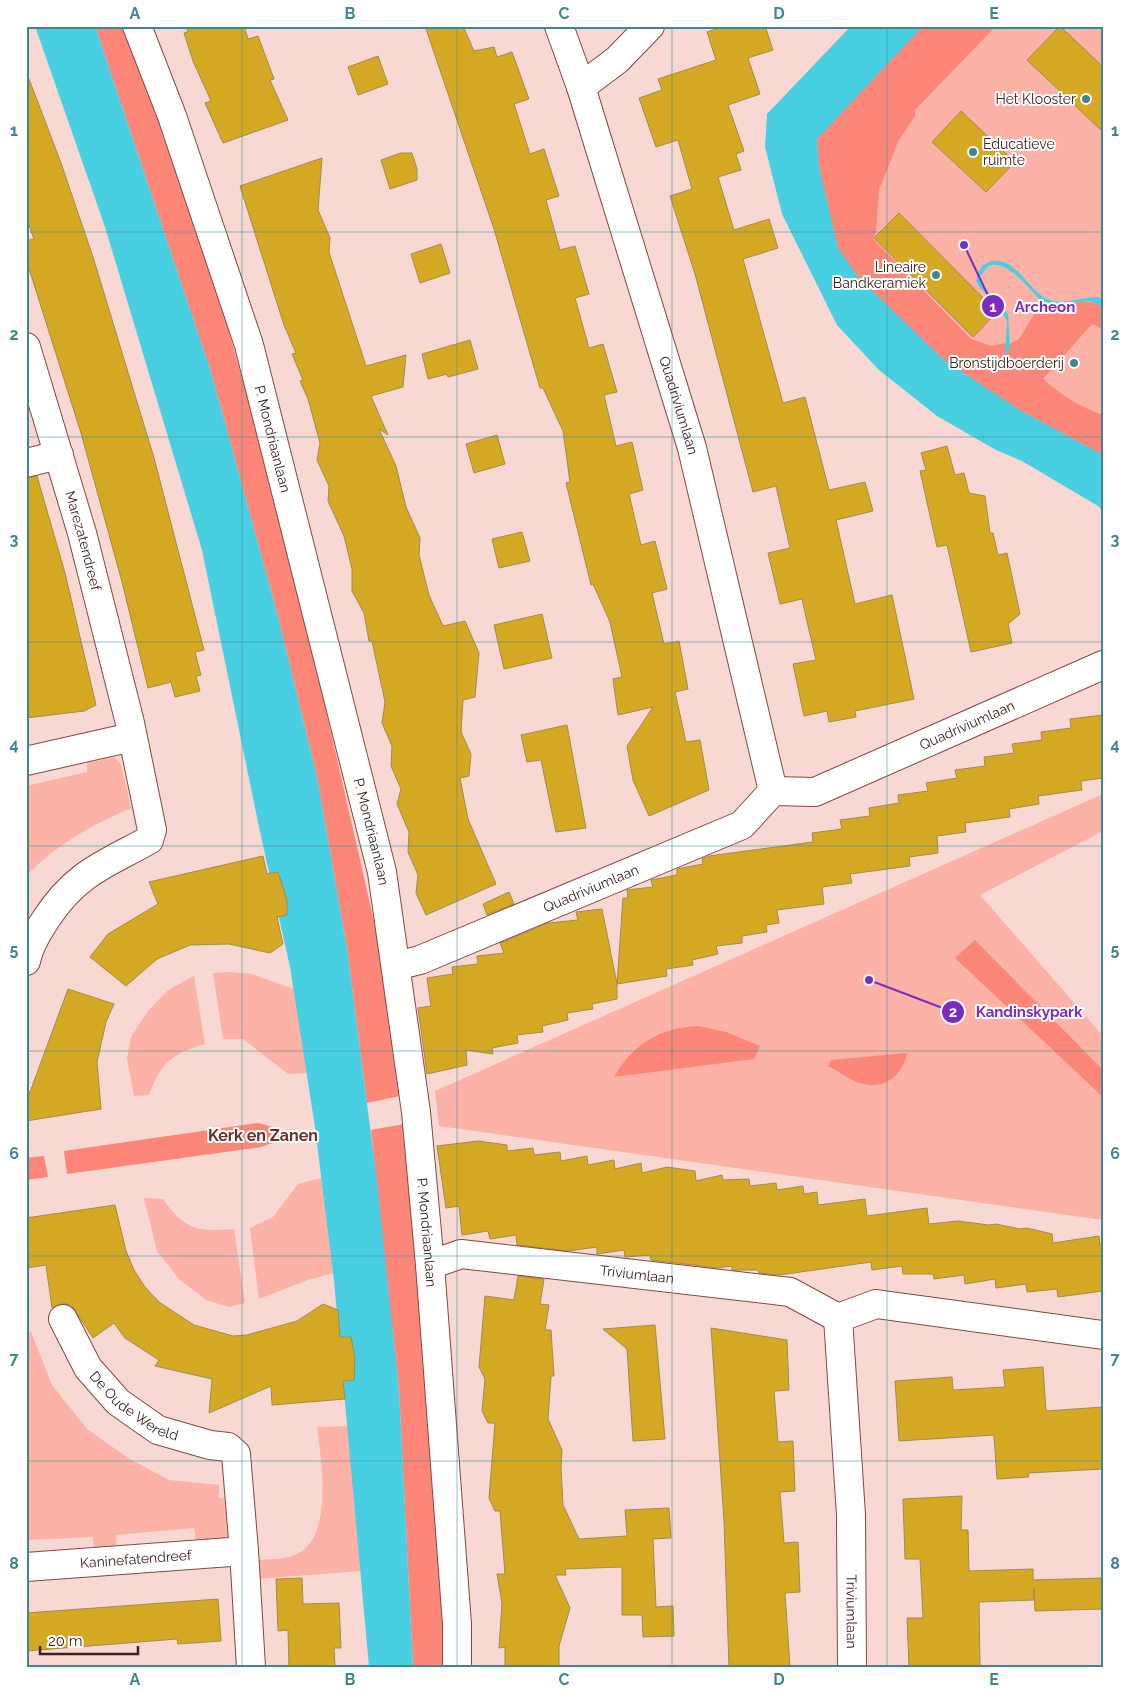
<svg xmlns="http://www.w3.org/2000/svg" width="1129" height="1693" font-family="Raleway,sans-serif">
<rect width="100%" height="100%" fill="#f7d8d3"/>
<g fill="#fcb2a7">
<polygon points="875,26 1103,26 1103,492 845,290 807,120"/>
<path d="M114,757L121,764L131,808C90,826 57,844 26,876V786L87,772V763Z"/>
<polygon points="1103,794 1103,831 980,895 1103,1036 1103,1220 439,1126 435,1091"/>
<polygon points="230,972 252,974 294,989 307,1073 288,1074 243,1039 223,1039 213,973"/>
<path d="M194,976L205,1044C171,1054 162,1062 149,1095L134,1096L127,1058L131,1037L148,1011L168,990Z"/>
<polygon points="322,1178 333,1273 308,1280 259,1299 250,1228 273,1217 298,1184"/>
<path d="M144,1198L163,1199C185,1230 198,1232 234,1229L245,1303L229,1307L206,1300L179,1279L157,1251Z"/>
<polygon points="31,1332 52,1385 87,1429 128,1458 169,1480 219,1485 219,1498 231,1499 230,1540 196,1542 194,1528 116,1535 117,1547 94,1549 93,1537 26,1540 26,1333"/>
<path d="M349,1426L362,1571L256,1579L255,1560C267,1559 286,1560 297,1554C334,1537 321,1459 317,1427Z"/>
</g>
<g fill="#fc8778">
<polygon points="95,26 124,26 154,98 214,279 285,530 383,961 400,1096 367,1103 347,949 317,777 277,613 211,372"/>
<path d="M923,26H996L915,110V116L899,140L879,190L876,232L873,239L971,339L991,346L1006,343L1005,352L1010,344L1019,339L1042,301C1055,316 1079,292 1103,307V329L1092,324L1043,379C1063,396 1078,406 1103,415V455L1018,409L944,360L859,278L838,248L819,167L817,139Z"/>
<polygon points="975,940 1103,1070 1103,1097 955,958"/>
<path d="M698,1026L726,1032L760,1046L754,1059L614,1077C633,1044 659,1028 698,1026Z"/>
<path d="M907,1053C902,1077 882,1092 857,1082C847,1078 838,1071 828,1066L831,1060Z"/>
<polygon points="258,1123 280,1129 281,1140 261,1147 67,1174 64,1151"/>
<polygon points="404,1124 412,1171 442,1580 444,1667 413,1667 399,1390 371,1130"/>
<polygon points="44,1156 48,1177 26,1180 26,1158"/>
</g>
<g fill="#49cfe2">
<polygon points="35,26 95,26 211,372 277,613 317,777 347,949 377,1181 399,1390 413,1667 369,1667 334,1281 315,1127 290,967 259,827 202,550 105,227"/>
<polygon points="851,26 923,26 817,139 819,167 838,248 859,278 944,360 1018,409 1103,455 1103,511 1098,506 1022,461 996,450 937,416 879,370 837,325 782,214 765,147 767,114"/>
<path d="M991,261C1021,258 1028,296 1054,301C1067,304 1083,297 1097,297L1103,299V307L1090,301L1047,306C1032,294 1009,258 988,266L979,278L982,286L1001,302L1008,315L1010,346L1007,355L1005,352L1007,321L996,302L980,288L976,281L978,273L983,265Z"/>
</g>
<g fill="#d5a924" stroke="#a48b4b">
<polygon points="186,26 244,26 248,39 258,36 274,79 270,80 288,120 223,143 205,103 211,101 193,61 184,33 188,32"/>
<polygon points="425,26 463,26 474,51 494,47 497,57 512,52 529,99 514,104 530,154 544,149 559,196 546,200 560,250 575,246 589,294 575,298 589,348 603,344 617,392 604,395 616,446 632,442 643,490 629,494 641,545 655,541 667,589 652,593 664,644 679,641 688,689 675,692 686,742 700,740 709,790 649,816 633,780 627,746 653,707 618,715 613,679 622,677 610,622 593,584 591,585 566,483 570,482 563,431 543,388 540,388 494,229"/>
<polygon points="725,26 765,26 773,50 748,58 760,94 728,105 744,151 736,154 741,170 718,177 734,230 769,219 778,248 743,259 783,403 805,397 829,490 865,482 873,511 836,520 855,604 892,595 914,699 855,711 856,717 829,722 827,711 804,716 793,664 816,660 808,626 802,599 780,604 768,553 790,548 776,486 753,492 695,274 670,196 692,189 678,140 656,147 639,98 662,90 658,79 716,60 707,32"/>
<polygon points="1060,26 1103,67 1103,132 1027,60"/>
<polygon points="378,56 388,84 358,95 348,67"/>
<polygon points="26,79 29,79 61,163 93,257 154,458 204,650 195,652 201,675 196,676 200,691 175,697 171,682 148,688 121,578 81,433 26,259 26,241 34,239 26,217"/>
<polygon points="961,111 1015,162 986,192 932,142"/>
<polygon points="401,153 412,153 417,169 417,180 390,189 381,160"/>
<polygon points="322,158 318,210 330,238 329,252 366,366 406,355 403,387 371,396 388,435 379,429 396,466 406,507 420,538 419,555 429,595 443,626 465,621 479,653 475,697 463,700 461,732 471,754 469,776 460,778 468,819 496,884 426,915 416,893 418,875 408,852 409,832 397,804 401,789 391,766 392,746 382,723 385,702 372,641 369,641 364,613 352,591 352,569 344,536 328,501 329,486 317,460 320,443 308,399 300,381 303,380 292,354 296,353 284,325 240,186"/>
<polygon points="899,213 997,312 973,337 874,238"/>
<polygon points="441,244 450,273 420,283 411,254"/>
<polygon points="470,340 478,369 448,377 447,374 428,379 422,354"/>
<polygon points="497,435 505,464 474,473 466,444"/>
<polygon points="947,446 955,475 964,473 969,493 985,496 990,533 993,533 998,555 1007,553 1020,614 1008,624 1012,643 971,652 947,545 937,547 920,471 926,470 921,453"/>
<polygon points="37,476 65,573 96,705 84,711 26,718 26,478"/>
<polygon points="522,532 530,561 499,568 492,539"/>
<polygon points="542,614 552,658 504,669 494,625"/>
<polygon points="1103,715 1103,778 1081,781 1082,790 1038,796 1039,804 1009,809 1010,817 965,823 966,832 937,836 938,853 909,857 910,866 850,874 852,883 822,887 824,904 777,910 779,923 766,925 767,932 742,936 742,943 716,946 718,954 692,960 693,965 666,969 667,976 617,984 617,999 592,1004 593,1009 567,1013 568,1020 542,1026 543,1032 517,1035 518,1043 492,1048 493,1054 466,1050 467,1065 427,1074 418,1008 431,1006 427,978 453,974 452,967 478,964 477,956 504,953 500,943 548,923 578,920 576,912 602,909 617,984 623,898 628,898 627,890 653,887 651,880 677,875 677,869 703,864 702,859 709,856 813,842 812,833 842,829 840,820 870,816 869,808 899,803 898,795 928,791 926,783 957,778 955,770 985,766 984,757 1014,753 1012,744 1042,740 1041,732 1071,728 1070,719"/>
<polygon points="567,725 586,828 556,832 541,760 527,762 521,735"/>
<polygon points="263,856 267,874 278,872 287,900 287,915 277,917 283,944 270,953 229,944 190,945 157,959 126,986 90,957 108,934 158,904 149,882"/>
<polygon points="509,892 514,904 487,915 483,904"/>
<polygon points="68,989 114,1004 106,1022 97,1062 101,1109 26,1121 26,1103"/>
<polygon points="478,1141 507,1145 507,1151 533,1148 534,1155 560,1152 561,1161 587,1156 588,1165 614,1160 615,1169 641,1163 642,1173 667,1167 695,1171 696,1181 722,1175 723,1180 749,1179 750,1186 776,1183 777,1190 803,1186 804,1194 817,1192 818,1205 865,1199 867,1216 927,1208 929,1224 958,1221 989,1225 996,1224 1020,1229 1027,1228 1052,1234 1053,1243 1099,1236 1100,1245 1103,1244 1103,1291 1058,1297 1057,1289 1027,1292 1026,1284 996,1288 995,1279 965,1284 964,1275 934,1279 933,1274 903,1274 902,1266 872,1270 871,1262 779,1275 759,1273 758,1270 732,1270 732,1266 718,1268 651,1260 650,1255 625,1257 624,1250 597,1254 597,1247 568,1251 517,1245 516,1235 490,1239 488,1231 462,1235 459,1206 446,1208 437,1146"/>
<polygon points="115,1205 126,1251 134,1270 145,1287 159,1302 194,1325 233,1336 247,1335 297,1321 323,1304 338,1310 340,1337 351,1337 355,1358 354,1380 343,1381 345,1399 272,1405 271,1386 209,1413 212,1379 155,1366 159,1360 125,1338 114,1323 93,1338 72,1306 63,1303 52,1308 46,1265 26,1268 26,1218"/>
<polygon points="518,1276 544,1279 540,1304 549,1305 545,1330 551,1330 554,1376 551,1376 548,1419 562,1450 561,1467 563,1505 579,1539 627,1536 625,1510 669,1508 671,1538 653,1539 656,1607 673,1606 674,1636 643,1637 642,1615 622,1615 622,1567 565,1569 566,1575 555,1575 570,1608 559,1646 559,1667 505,1667 505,1647 499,1648 502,1603 497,1574 505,1574 500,1511 495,1511 489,1498 495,1423 488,1423 482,1411 485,1379 479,1367 485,1296 514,1300"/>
<polygon points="655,1325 665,1439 633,1441 627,1349 603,1329"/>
<polygon points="711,1328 787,1340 789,1390 774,1391 778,1442 793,1441 795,1491 780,1492 784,1543 798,1542 800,1592 785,1593 790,1667 729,1667 724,1521"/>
<polygon points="1043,1367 1046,1411 1103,1407 1103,1469 1028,1473 1029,1477 997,1479 994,1435 899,1441 895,1381 952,1377 953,1390 1005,1387 1003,1370"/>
<polygon points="962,1496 961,1530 968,1530 969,1571 1033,1569 1033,1580 1103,1578 1103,1609 1035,1611 1034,1588 1034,1600 979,1602 980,1667 909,1667 907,1618 923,1618 920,1559 905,1559 903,1499"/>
<polygon points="302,1578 303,1604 339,1603 341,1648 334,1648 335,1667 289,1667 288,1630 278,1631 276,1579"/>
<polygon points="218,1599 221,1641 178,1644 177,1639 26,1651 26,1613"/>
</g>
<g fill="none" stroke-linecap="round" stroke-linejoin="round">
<defs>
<g id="minor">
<path id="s1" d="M137,26L172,116L249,345L382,872L416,1112L430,1265L457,1624V1667"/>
<path id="s2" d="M559,26L581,87L692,448L773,791"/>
<polyline points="581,87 617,60 650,26"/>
<path id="s3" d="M26,347L82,533L130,723L152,830L149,840C104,865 76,873 46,919C38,931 29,946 26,961"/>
<polyline points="26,463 59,455"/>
<polyline points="26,761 132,737"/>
<path id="s4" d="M396,966L420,960L742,825L773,791L815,792L1103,665"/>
<path id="s5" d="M430,1265L461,1254L790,1292L838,1318L876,1304L1103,1335"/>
<path id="s6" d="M838,1318L851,1515L852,1667"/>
<path id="s7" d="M63,1319L88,1368L118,1402L158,1430L210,1445L228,1447L236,1454L244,1551"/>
<path id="s8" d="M26,1567L244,1551L251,1667"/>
</g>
</defs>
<use href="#minor" stroke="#87473f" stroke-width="30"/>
<use href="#minor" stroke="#fff" stroke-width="28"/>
</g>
<path fill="none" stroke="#408691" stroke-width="1" stroke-opacity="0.55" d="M242,26V1667M457,26V1667M672,26V1667M887,26V1667M26,232H1103M26,437H1103M26,642H1103M26,846H1103M26,1051H1103M26,1256H1103M26,1461H1103"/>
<g fill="#408691" stroke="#fff" stroke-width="2">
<circle cx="1086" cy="99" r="5"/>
<circle cx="973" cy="152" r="5"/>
<circle cx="936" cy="275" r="5"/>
<circle cx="1074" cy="363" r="5"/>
</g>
<g text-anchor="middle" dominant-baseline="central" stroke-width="4" stroke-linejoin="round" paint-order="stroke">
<g font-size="14" fill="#3e221e" stroke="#fff" text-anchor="end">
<text x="1076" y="99">Het Klooster</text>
<text x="983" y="144" text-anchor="start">Educatieve<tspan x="983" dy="16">ruimte</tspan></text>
<text x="926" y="267">Lineaire<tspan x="926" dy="16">Bandkeramiek</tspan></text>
<text x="1064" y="363">Bronstijdboerderij</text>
</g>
<g font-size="14" fill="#3e221e" stroke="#fff">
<text stroke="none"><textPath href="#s2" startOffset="398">Quadriviumlaan</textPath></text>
<text stroke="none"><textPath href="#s1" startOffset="435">P. Mondriaanlaan</textPath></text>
<text stroke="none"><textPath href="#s3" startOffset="202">Marezatendreef</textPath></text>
<text stroke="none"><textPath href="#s4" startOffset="628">Quadriviumlaan</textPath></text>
<text stroke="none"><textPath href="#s1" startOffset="840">P. Mondriaanlaan</textPath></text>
<text stroke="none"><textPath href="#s4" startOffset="210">Quadriviumlaan</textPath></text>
<text stroke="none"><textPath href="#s1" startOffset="1245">P. Mondriaanlaan</textPath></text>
<text stroke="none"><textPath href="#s5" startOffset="210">Triviumlaan</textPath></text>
<text stroke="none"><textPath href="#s7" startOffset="116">De Oude Wereld</textPath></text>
<text stroke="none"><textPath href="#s8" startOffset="110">Kaninefatendreef</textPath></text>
<text stroke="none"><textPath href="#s6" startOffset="294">Triviumlaan</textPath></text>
</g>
<g font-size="16" font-weight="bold" fill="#6c2f28" stroke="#fff">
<text x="263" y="1135">Kerk en Zanen</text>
</g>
</g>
<path fill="none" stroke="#7b2cbf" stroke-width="2" d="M964 245L993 306M869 980L953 1012"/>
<g fill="#7b2cbf" stroke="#fff" stroke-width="2">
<circle cx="964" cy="245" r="5"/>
<circle cx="869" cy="980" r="5"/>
<circle cx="993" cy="306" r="12"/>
<circle cx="953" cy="1012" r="12"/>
</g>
<g font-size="15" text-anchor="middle" font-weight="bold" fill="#fff">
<text x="993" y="312">1</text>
<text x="953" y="1017">2</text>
</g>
<g font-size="15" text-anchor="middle" font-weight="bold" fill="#7b2cbf" stroke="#fff" stroke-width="4" stroke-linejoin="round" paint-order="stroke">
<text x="1045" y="312">Archeon</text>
<text x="1029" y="1017">Kandinskypark</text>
</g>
<rect width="1129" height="1693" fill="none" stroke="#ffffff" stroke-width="55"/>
<path d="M40 1646v8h98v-8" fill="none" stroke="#3e221e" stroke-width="2.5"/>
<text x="48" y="1646" font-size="15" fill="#3e221e" stroke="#ffffff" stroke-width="4" paint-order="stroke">20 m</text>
<rect x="28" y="28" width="1074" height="1638" fill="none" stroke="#408691" stroke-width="2"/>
<g font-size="16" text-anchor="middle" font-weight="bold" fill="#408691">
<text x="135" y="19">A</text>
<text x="350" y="19">B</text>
<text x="564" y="19">C</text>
<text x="779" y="19">D</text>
<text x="994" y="19">E</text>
<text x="14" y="136">1</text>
<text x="1115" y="136">1</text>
<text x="14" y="340">2</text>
<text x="1115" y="340">2</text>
<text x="14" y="545">3</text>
<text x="1115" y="545">3</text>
<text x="14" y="750">4</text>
<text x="1115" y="750">4</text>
<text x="14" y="955">5</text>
<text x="1115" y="955">5</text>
<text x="14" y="1159">6</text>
<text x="1115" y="1159">6</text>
<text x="14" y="1364">7</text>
<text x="1115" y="1364">7</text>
<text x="14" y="1569">8</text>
<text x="1115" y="1569">8</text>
<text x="135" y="1685">A</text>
<text x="350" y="1685">B</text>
<text x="564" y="1685">C</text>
<text x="779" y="1685">D</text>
<text x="994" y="1685">E</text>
</g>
</svg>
